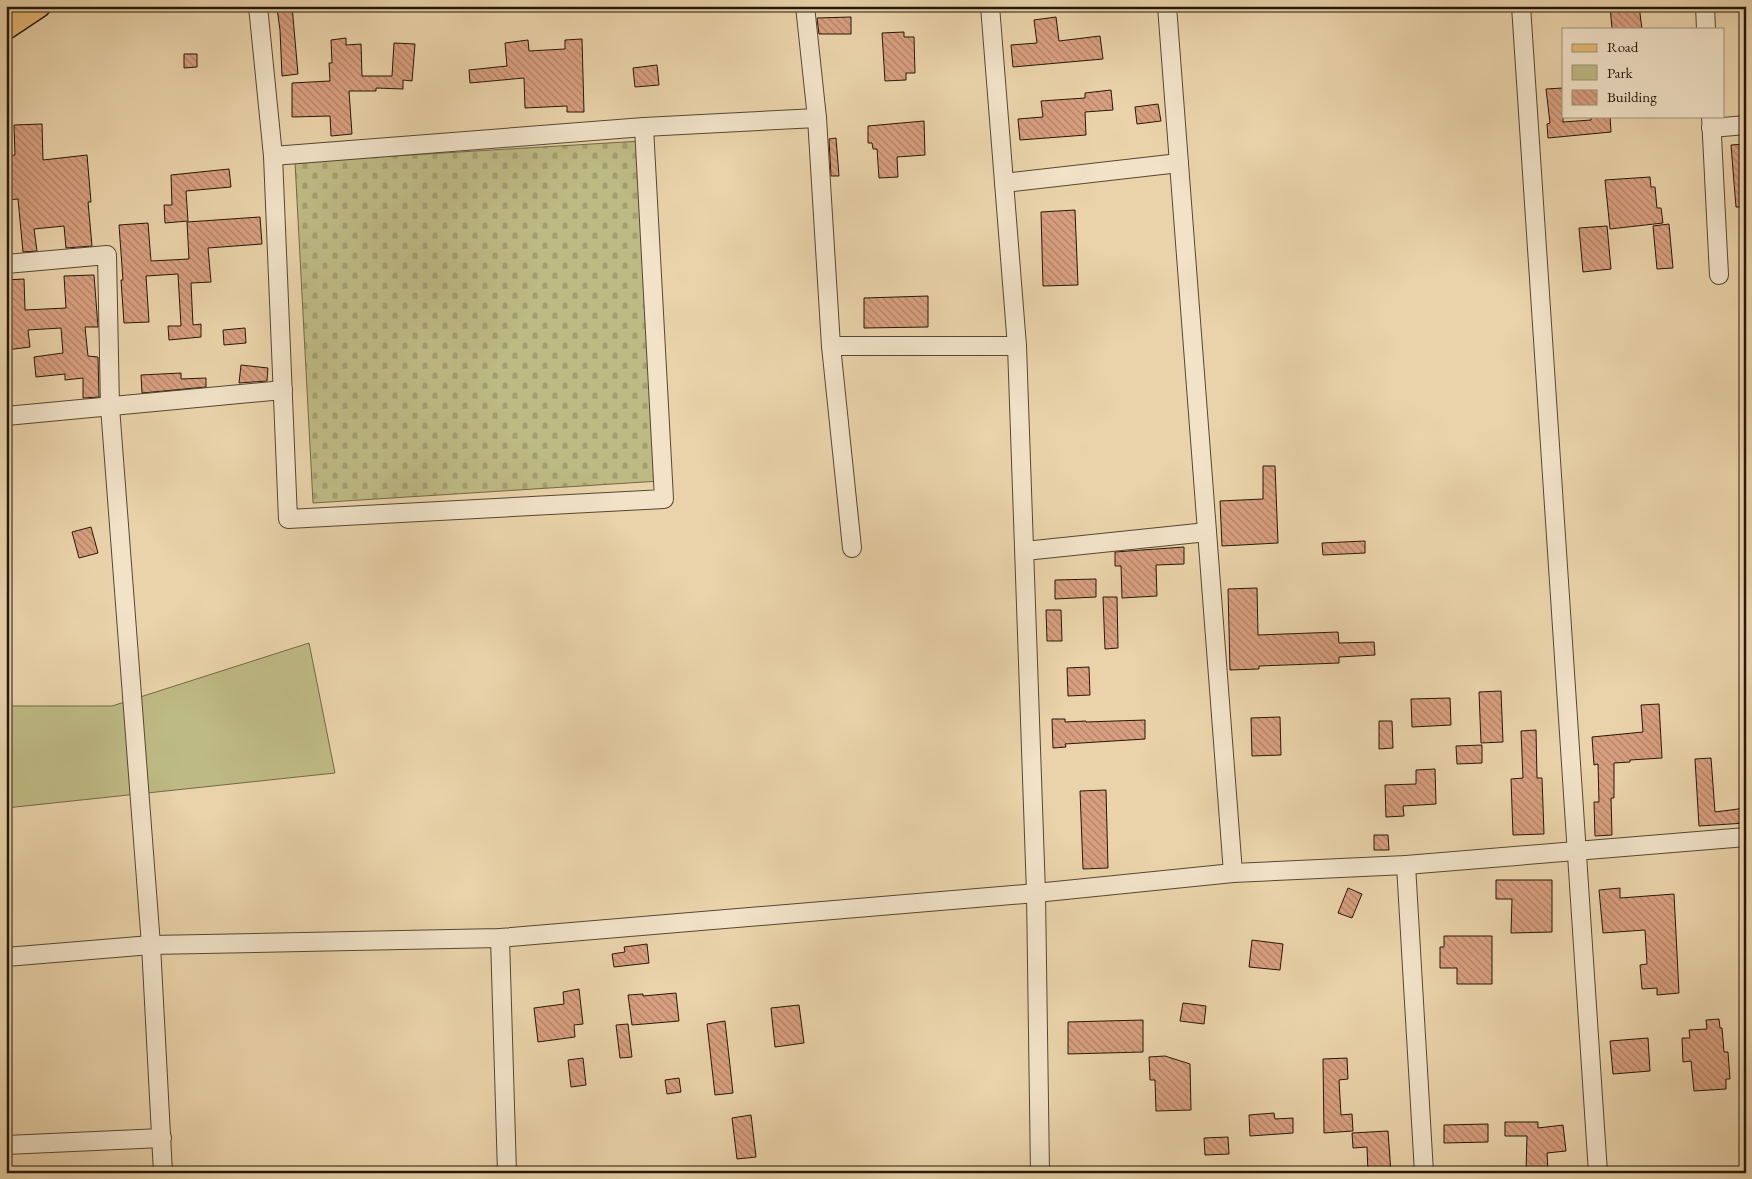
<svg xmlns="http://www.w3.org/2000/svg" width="1752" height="1179" font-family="'EB Garamond',serif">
<defs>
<pattern id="cemetery-stones" width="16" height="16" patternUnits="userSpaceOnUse" patternTransform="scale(1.25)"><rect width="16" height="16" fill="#beba84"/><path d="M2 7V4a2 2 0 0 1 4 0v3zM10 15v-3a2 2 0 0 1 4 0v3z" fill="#a39f70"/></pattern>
<pattern id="building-back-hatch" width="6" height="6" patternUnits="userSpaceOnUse" patternTransform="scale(1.25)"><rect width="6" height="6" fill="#d9a080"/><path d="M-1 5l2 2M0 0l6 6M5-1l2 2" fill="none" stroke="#b08167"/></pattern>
</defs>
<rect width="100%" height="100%" fill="#ead3aa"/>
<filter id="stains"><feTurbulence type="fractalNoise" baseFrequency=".004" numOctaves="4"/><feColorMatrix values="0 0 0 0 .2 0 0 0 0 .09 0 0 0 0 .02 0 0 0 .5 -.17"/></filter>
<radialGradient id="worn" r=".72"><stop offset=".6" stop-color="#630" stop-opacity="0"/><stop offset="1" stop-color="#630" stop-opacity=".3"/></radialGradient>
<polygon fill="#beba84" stroke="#726946" points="309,643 335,773 6,808 6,706 112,706"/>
<polygon fill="url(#cemetery-stones)" stroke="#726946" points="641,141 660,481 313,503 295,162"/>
<g fill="url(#building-back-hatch)" stroke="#251808">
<polygon points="292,6 298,74 282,76 280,30 277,8"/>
<polygon points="1610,6 1639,6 1642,29 1612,29"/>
<polygon points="851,17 851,34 819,34 817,18"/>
<polygon points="1056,17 1059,41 1100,36 1103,59 1013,67 1011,45 1037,43 1034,20"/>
<polygon points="904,32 904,37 914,37 915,73 906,73 906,80 885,81 882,33"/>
<polygon points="346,38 346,45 361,44 362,76 392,76 394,43 415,44 412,81 403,80 403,89 376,88 376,91 349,91 352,134 331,136 330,116 292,117 292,83 330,81 329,63 332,63 331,40"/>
<polygon points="582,39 584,112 567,112 567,106 525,108 524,78 470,83 469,70 507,66 505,43 528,40 529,51 565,49 565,40"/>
<polygon points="184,54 197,54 197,67 184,68"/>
<polygon points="657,65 659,85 635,87 633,68"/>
<polygon points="1563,88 1563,122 1591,120 1591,116 1610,116 1611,132 1548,138 1547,124 1550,123 1546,89"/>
<polygon points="1111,90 1113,110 1085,112 1086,135 1020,140 1018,119 1043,117 1041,101 1085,98 1085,93"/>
<polygon points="1158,104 1161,121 1137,124 1135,107"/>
<polygon points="924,121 925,155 897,157 898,177 879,178 877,149 873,149 872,143 868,143 868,126"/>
<polygon points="42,124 43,160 87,155 91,202 88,202 92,246 66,248 64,226 34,229 37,251 23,252 18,199 6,200 6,156 15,155 14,125"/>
<polygon points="836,138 839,176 831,176 829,139"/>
<polygon points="1746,144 1746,207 1736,207 1731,145"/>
<polygon points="229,169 231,187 186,191 188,221 165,223 164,205 172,205 171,175"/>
<polygon points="1650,177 1651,187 1655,187 1657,208 1661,208 1663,223 1610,229 1605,180"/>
<polygon points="1075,210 1078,285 1043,286 1041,212"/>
<polygon points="260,217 262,244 208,248 211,282 191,283 193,325 201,324 201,337 169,340 168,326 181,326 178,274 146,276 149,322 124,323 121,280 123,280 119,225 148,223 151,261 189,259 187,222"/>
<polygon points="1669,224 1673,268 1657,269 1653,226"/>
<polygon points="1607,226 1611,269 1583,272 1579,228"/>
<polygon points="94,275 98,327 85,327 88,356 98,357 99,397 83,398 83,378 65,380 65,374 36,377 34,357 63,353 61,328 28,330 30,347 6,350 6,280 24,279 25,310 66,308 64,276"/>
<polygon points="928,296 928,327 864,328 864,298"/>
<polygon points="245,328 246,343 224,345 223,330"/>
<polygon points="241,365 268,368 267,381 239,383"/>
<polygon points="181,373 181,379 206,378 206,387 142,393 141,375"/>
<polygon points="1263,466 1275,466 1278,543 1222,546 1220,501 1263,499"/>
<polygon points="91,527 98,553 79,558 72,532"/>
<polygon points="1365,541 1365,553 1323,555 1322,543"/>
<polygon points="1184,547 1184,564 1156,565 1157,596 1122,598 1121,566 1115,566 1115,552"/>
<polygon points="1096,579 1096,597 1055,599 1055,580"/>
<polygon points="1257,588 1258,635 1338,632 1339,643 1374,642 1375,655 1339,657 1339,663 1259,666 1259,669 1230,670 1228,589"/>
<polygon points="1103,597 1117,597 1118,648 1105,649"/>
<polygon points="1046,610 1061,610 1062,641 1047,641"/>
<polygon points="1089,667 1090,695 1068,696 1067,668"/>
<polygon points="1501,691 1503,742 1481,743 1479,692"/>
<polygon points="1450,698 1451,725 1412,727 1411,699"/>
<polygon points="1659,704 1662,758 1630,760 1630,762 1614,763 1614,798 1611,798 1612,835 1595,836 1594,802 1599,802 1598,764 1594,765 1592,737 1643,732 1641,705"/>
<polygon points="1280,717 1281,755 1252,756 1251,718"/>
<polygon points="1052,719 1065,719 1065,722 1086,721 1086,722 1145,720 1145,739 1065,744 1066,747 1053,748"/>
<polygon points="1379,721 1392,721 1393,748 1379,749"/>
<polygon points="1536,730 1537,778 1542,778 1544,834 1513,835 1511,779 1523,778 1521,731"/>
<polygon points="1482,745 1482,763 1457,764 1456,746"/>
<polygon points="1711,758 1715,812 1746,808 1746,823 1699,826 1695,759"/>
<polygon points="1435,769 1436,804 1403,806 1404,816 1386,817 1385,785 1416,784 1416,770"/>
<polygon points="1106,790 1108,868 1083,869 1080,791"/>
<polygon points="1374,835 1388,835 1389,850 1374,850"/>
<polygon points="1496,880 1552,880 1552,932 1511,933 1512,899 1496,899"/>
<polygon points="1348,888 1362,894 1352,918 1338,913"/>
<polygon points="1620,888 1620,898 1674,894 1679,993 1657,995 1657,988 1642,989 1640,965 1647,964 1645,930 1603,933 1599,890"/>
<polygon points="1444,936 1492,936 1492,984 1457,984 1457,968 1440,968 1440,947 1444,947"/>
<polygon points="1252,940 1283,944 1280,970 1249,967"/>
<polygon points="647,944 649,963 614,967 612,954 625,952 624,947"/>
<polygon points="579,989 583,1024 574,1025 575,1037 538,1042 534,1008 564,1004 563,992"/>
<polygon points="676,993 679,1021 632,1025 628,995 643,994 643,996"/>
<polygon points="1183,1003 1206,1006 1204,1024 1180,1021"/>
<polygon points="799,1005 804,1043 775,1047 771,1008"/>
<polygon points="1719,1019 1720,1028 1722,1028 1724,1052 1728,1052 1730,1079 1726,1079 1726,1089 1694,1091 1691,1061 1683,1062 1682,1038 1690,1038 1689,1030 1707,1029 1706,1020"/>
<polygon points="1143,1020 1143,1052 1068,1054 1068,1022"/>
<polygon points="725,1021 733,1093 715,1095 707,1024"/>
<polygon points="628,1024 632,1057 620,1058 616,1025"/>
<polygon points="1648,1038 1650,1071 1613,1074 1610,1041"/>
<polygon points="1165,1056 1190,1064 1191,1110 1156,1111 1155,1080 1150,1080 1149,1057"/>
<polygon points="583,1058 586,1085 571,1087 568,1060"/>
<polygon points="1347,1058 1348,1079 1339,1080 1341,1115 1352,1114 1353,1131 1324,1133 1323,1059"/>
<polygon points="679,1078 681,1092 667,1094 665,1080"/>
<polygon points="1274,1113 1275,1119 1293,1118 1293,1133 1250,1136 1249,1115"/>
<polygon points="751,1115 756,1157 737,1159 732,1118"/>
<polygon points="1505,1122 1538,1122 1538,1128 1563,1125 1566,1151 1547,1153 1548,1171 1526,1172 1527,1136 1505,1136"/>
<polygon points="1488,1124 1488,1142 1444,1143 1444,1125"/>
<polygon points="1388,1131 1391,1173 1368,1173 1367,1147 1353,1148 1352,1133"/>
<polygon points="1228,1137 1229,1154 1205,1155 1204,1138"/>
</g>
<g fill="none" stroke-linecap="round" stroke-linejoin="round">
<defs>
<g id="minor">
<polyline points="258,6 273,156 288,519 664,499 644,127"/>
<polyline points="805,6 817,118 831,346 852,548"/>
<polyline points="990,6 1017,346 1036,893 1040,1173"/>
<polyline points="1167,6 1233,873"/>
<polyline points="1521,6 1598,1173"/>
<polyline points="1705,6 1706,29"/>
<polyline points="1711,116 1719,275"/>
<polyline points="1711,128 1746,125"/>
<polyline points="273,156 644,127 817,118"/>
<polyline points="1004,183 1179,163"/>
<polyline points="6,264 107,255 110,407 151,945 163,1173"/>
<polyline points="831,346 1017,346"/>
<polyline points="6,416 283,390"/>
<polyline points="1025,551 1207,532"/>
<polyline points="1406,865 1424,1173"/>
<polyline points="500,938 507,1173"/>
<polyline points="6,957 151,945 500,938 1036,893 1233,873 1406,865 1746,837"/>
<polyline points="6,1145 162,1138"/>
</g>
<polyline id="major" points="6,28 39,6"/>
</defs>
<use href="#minor" stroke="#564730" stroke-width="20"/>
<use href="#major" stroke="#251808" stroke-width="25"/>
<use href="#minor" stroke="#f1e2c8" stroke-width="18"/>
<use href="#major" stroke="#e5ba75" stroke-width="22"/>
</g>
<rect width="1752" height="1179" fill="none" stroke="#ead3aa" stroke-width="25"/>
<rect x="8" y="8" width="1737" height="1164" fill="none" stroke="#251808" stroke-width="2.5"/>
<rect x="12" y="12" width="1727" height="1154" fill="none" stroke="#251808"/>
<rect x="1562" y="28" width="162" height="90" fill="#f1e2c8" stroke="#9f917b"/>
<rect x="1572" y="44" width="25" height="8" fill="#e5ba75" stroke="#9f917b"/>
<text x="1607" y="52" font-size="15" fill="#251808">Road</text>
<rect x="1572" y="65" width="25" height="15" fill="#beba84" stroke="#9f917b"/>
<text x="1607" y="78" font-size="15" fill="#251808">Park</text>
<rect x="1572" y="90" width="25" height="15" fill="url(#building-back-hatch)" stroke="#9f917b"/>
<text x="1607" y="102" font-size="15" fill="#251808">Building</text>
<rect width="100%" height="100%" filter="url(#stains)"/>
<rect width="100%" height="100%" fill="url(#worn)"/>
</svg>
